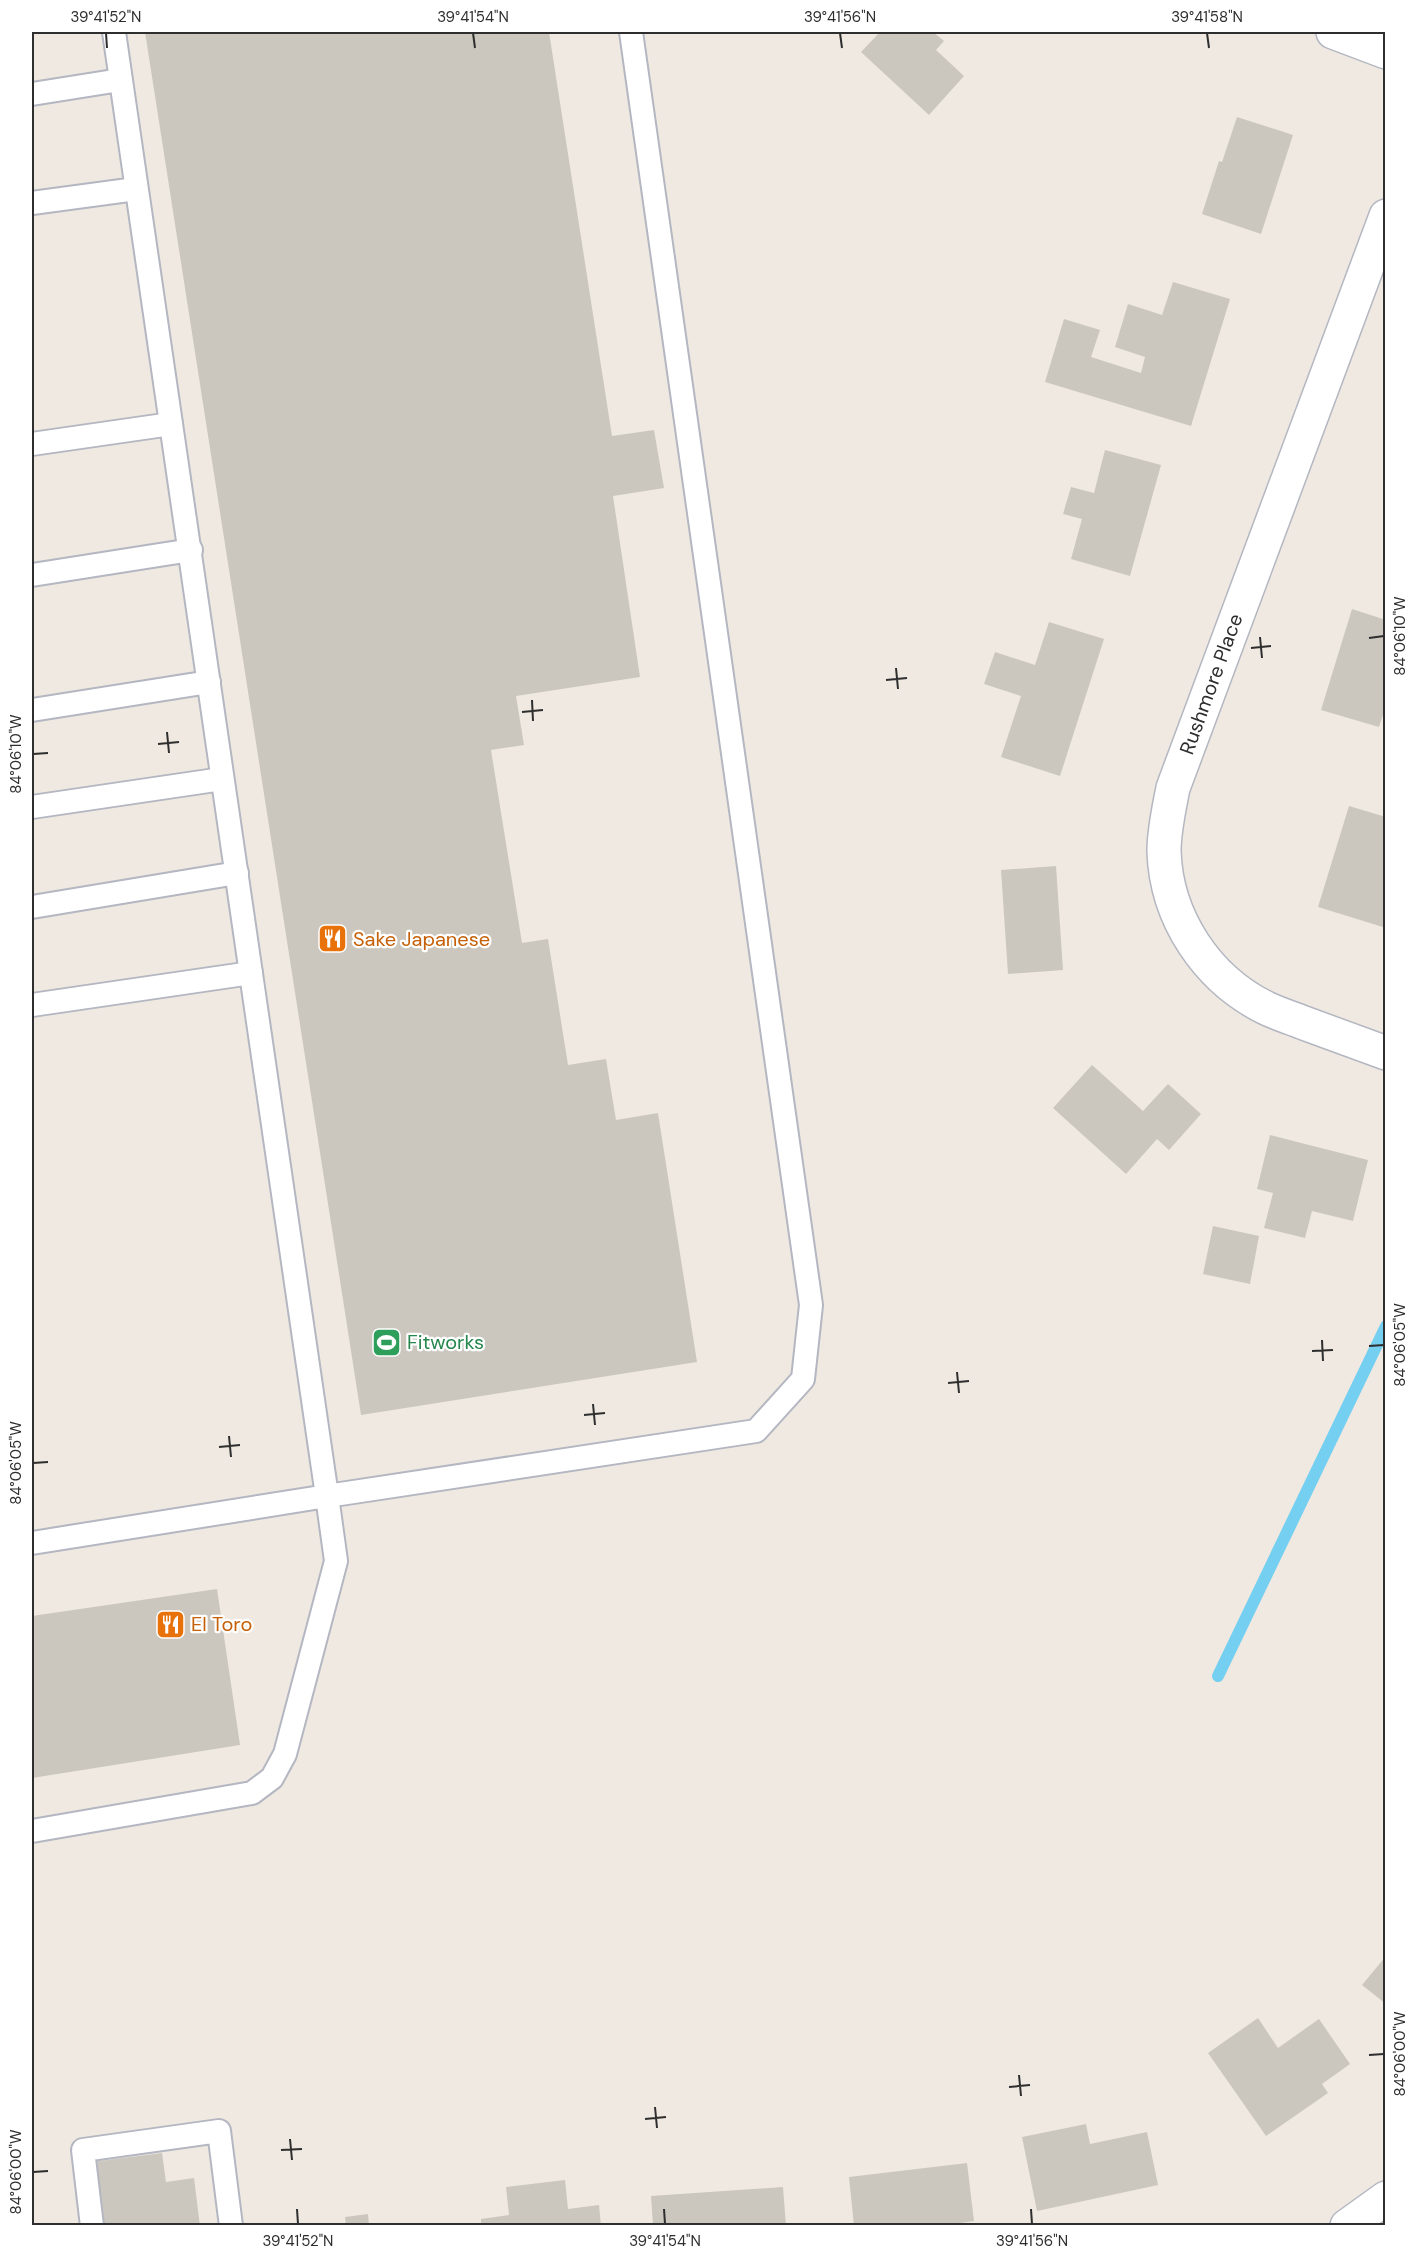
<svg xmlns="http://www.w3.org/2000/svg" width="1417" height="2257" font-family="'DM Sans',sans-serif">
<rect width="100%" height="100%" fill="#efe9e1"/>
<g fill="none" stroke-linecap="round" stroke-linejoin="round">
<polyline stroke="#75cff0" stroke-width="12" points="1218,1676 1386,1326"/>
</g>
<g fill="#cbc7bf">
<polygon points="145,32 549,32 612,436 654,430 664,488 613,496 640,677 516,696 524,745 491,750 522,943 548,939 568,1065 606,1059 616,1120 658,1113 697,1362 361,1415"/>
<polygon points="880,32 933,32 944,41 936,50 964,76 929,115 861,52"/>
<polygon points="1237,117 1293,135 1261,234 1202,214 1219,161 1222,162"/>
<polygon points="1173,282 1230,299 1191,426 1045,382 1064,319 1100,330 1091,357 1141,373 1145,357 1115,347 1128,304 1162,315"/>
<polygon points="1105,450 1161,465 1130,576 1071,559 1082,519 1063,514 1071,487 1094,493"/>
<polygon points="1352,609 1386,620 1386,706 1379,727 1321,710"/>
<polygon points="1049,622 1104,639 1060,776 1001,757 1021,696 984,684 995,652 1035,665"/>
<polygon points="1349,806 1386,817 1386,928 1318,907"/>
<polygon points="1056,866 1063,970 1008,974 1001,870"/>
<polygon points="1092,1065 1143,1111 1168,1084 1201,1114 1169,1150 1157,1139 1126,1174 1053,1108"/>
<polygon points="1270,1135 1368,1160 1353,1221 1312,1211 1305,1238 1264,1228 1273,1193 1257,1189"/>
<polygon points="1213,1226 1259,1236 1250,1284 1203,1274"/>
<polygon points="217,1589 240,1745 32,1778 32,1616"/>
<polygon points="1386,1956 1386,2004 1362,1985"/>
<polygon points="1258,2018 1278,2048 1319,2019 1350,2064 1322,2084 1328,2093 1266,2136 1208,2053"/>
<polygon points="1086,2124 1090,2144 1147,2132 1158,2185 1037,2211 1022,2137"/>
<polygon points="162,2153 166,2182 194,2178 200,2226 100,2226 92,2162"/>
<polygon points="967,2163 974,2221 940,2226 854,2226 849,2177"/>
<polygon points="565,2180 568,2209 599,2205 601,2226 481,2226 481,2219 509,2215 506,2187"/>
<polygon points="783,2187 786,2226 653,2226 651,2196"/>
<polygon points="368,2214 369,2226 346,2226 345,2217"/>
</g>
<g fill="none" stroke-linecap="round" stroke-linejoin="round">
<defs>
<g id="service">
<polyline points="114,32 327,1496 756,1431 803,1379 811,1305 631,32"/>
<polyline points="32,94 120,80"/>
<polyline points="32,203 136,189"/>
<polyline points="32,444 171,424"/>
<polyline points="32,575 191,550"/>
<polyline points="32,710 209,682"/>
<polyline points="32,807 222,779"/>
<polyline points="32,907 237,873"/>
<polyline points="32,1005 251,973"/>
<polyline points="32,1543 327,1496 336,1561 285,1754 272,1778 252,1793 32,1831"/>
<polyline points="92,2226 83,2150 219,2131 231,2226"/>
</g>
<g id="minor">
<polyline points="1333,32 1386,52"/>
<path d="M1386,216L1173,788C1169,809 1164,830 1164,851C1166,918 1207,979 1266,1008C1278,1014 1292,1018 1304,1023C1331,1033 1358,1043 1386,1053"/>
<polyline points="1347,2226 1386,2198"/>
</g>
</defs>
<use href="#service" stroke="#b4b7c1" stroke-width="26"/>
<use href="#minor" stroke="#b4b7c1" stroke-width="36"/>
<use href="#service" stroke="#fff" stroke-width="22"/>
<use href="#minor" stroke="#fff" stroke-width="33"/>
</g>
<path fill="none" stroke="#2e2e2e" stroke-width="2" d="M106,33L107,48M473,33L475,48M840,33L842,48M1207,33L1209,48M1260,637L1262,658M1369,638L1384,636M1251,648L1271,646M896,668L898,689M886,680L907,678M532,700L533,721M522,712L543,710M167,732L169,753M158,744L179,742M33,754L48,753M1322,1340L1323,1361M1369,1346L1384,1345M1312,1351L1333,1350M957,1372L959,1393M948,1383L969,1381M593,1404L595,1425M584,1415L605,1413M229,1436L231,1457M219,1447L240,1445M33,1463L48,1462M1369,2055L1384,2054M1019,2075L1021,2096M1009,2087L1030,2085M655,2107L657,2128M645,2119L666,2117M290,2139L292,2160M281,2150L302,2149M33,2172L48,2171M297,2209L298,2224M664,2209L665,2224M1031,2209L1032,2224"/>
<defs>
<symbol id="restaurant-square" viewBox="-11 -11 22 22"><rect x="-9" y="-9" width="18" height="18" rx="4" fill="#e8710a" stroke="#fff"/><path d="M-5-6h1v4h1v-4h1v4h1v-4h1v5L-1.5 .5V6h-2V.5L-5-1ZM5-6V6H3V1.5H1.5Q1.5-4 5-6Z" fill="#fff"/></symbol>
<symbol id="stadium-square" viewBox="-11 -11 22 22"><rect x="-9" y="-9" width="18" height="18" rx="4" fill="#2e9e5b" stroke="#fff"/><path d="M0-5a6.5 5 0 1 0 0 10a6.5 5 0 1 0 0-10ZM-3.5-1.8h7v3.6h-7Z" fill="#fff"/></symbol>
</defs>
<g fill-rule="evenodd">
<use href="#restaurant-square" x="316" y="922" width="33" height="33"/>
<use href="#stadium-square" x="370" y="1326" width="33" height="33"/>
<use href="#restaurant-square" x="154" y="1608" width="33" height="33"/>
</g>
<g text-anchor="middle" dominant-baseline="central" stroke-width="4.5" stroke-linejoin="round" paint-order="stroke">
<g font-size="20" fill="#2e2e2e" stroke="#fff">
<text transform="translate(1211 684) rotate(-70)">Rushmore Place</text>
</g>
<g font-size="20" fill="#c56008" stroke="#fff" text-anchor="start">
<text x="353" y="939">Sake Japanese</text>
<text x="191" y="1624">El Toro</text>
</g>
<g font-size="20" fill="#27864d" stroke="#fff" text-anchor="start">
<text x="407" y="1342">Fitworks</text>
</g>
</g>
<rect width="1417" height="2257" fill="none" stroke="#ffffff" stroke-width="66"/>
<rect x="33" y="33" width="1351" height="2191" fill="none" stroke="#2e2e2e" stroke-width="2"/>
<g font-size="15" text-anchor="middle" fill="#2e2e2e">
<text x="106" y="22">39°41'52"N</text>
<text x="473" y="22">39°41'54"N</text>
<text x="840" y="22">39°41'56"N</text>
<text x="1207" y="22">39°41'58"N</text>
<text transform="translate(1400 636) rotate(-90)" y="5">84°06'10"W</text>
<text transform="translate(16 754) rotate(-90)" y="5">84°06'10"W</text>
<text transform="translate(1400 1345) rotate(-90)" y="5">84°06'05"W</text>
<text transform="translate(16 1463) rotate(-90)" y="5">84°06'05"W</text>
<text transform="translate(1400 2054) rotate(-90)" y="5">84°06'00"W</text>
<text transform="translate(16 2172) rotate(-90)" y="5">84°06'00"W</text>
<text x="298" y="2246">39°41'52"N</text>
<text x="665" y="2246">39°41'54"N</text>
<text x="1032" y="2246">39°41'56"N</text>
</g>
</svg>
